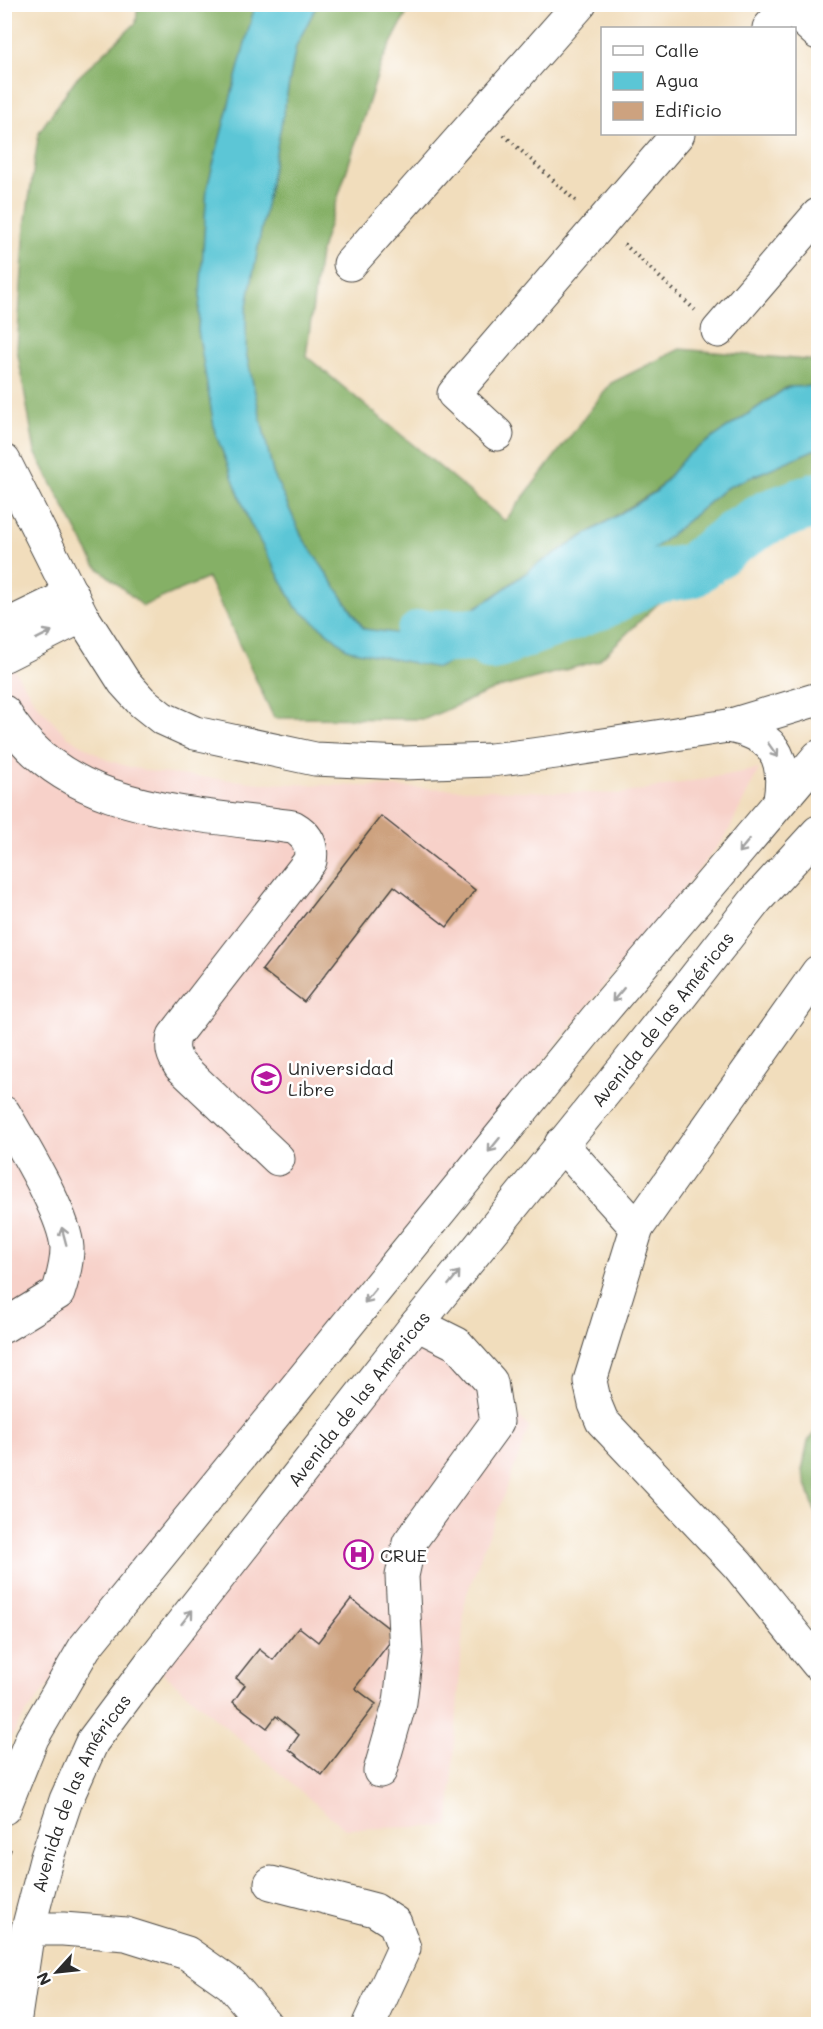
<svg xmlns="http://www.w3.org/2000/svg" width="823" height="2029" font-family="Mali,sans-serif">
<rect width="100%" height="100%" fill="#fff"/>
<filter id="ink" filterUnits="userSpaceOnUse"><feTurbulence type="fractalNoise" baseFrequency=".0167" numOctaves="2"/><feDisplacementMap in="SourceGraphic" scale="12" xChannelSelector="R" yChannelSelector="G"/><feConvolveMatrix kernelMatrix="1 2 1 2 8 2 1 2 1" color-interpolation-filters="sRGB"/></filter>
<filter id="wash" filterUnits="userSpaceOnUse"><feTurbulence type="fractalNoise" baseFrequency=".008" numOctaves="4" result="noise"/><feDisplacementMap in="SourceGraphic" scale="24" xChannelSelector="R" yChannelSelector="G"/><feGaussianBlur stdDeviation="1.35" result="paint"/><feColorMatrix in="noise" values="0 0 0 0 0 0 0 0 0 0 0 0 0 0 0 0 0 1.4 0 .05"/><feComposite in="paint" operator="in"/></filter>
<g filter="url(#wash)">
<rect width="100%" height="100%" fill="#f1ddbc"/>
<g fill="#f7d1c9">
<polygon points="4,654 35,702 67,736 107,760 130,767 159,773 262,783 620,794 759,769 726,836 332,1321 19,1723 5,1751"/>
<polygon points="417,1324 491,1382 529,1428 465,1599 449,1826 345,1829 151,1663"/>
</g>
<g fill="#85b066" stroke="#586e48" stroke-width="1.5">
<polygon points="138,5 255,5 207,188 198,330 215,432 250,523 296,607 349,650 492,643 596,589 642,559 726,488 818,448 818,502 768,517 692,571 598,661 495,689 425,719 274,718 208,578 143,606 95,565 35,452 17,349 25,226 39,132 75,80 136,23"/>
<polygon points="317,5 411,5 382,61 320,253 306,356 505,521 611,383 680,349 818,361 818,386 787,387 686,456 657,490 538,564 490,599 425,638 364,629 302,537 273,473 246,353 246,311 296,46"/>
<polygon points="818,1428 818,1521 802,1471 808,1441"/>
</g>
<polygon fill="#5bc6d6" stroke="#437880" stroke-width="1.5" points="255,5 317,5 296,46 246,311 246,353 273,473 302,537 364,629 425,637 490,599 538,564 657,491 686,456 788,387 818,386 818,448 726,488 642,559 596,589 492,643 438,668 349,650 296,607 250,523 215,432 198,330 207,188"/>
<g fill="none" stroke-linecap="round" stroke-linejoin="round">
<polyline stroke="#5bc6d6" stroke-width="54" points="422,637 479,635 492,643 600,603 651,577 691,571 735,537 768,517 818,499"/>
</g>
<g id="blocks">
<g fill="#cda27f">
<polygon points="381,816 475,890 447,927 394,886 304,1002 262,970"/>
<polygon points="351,1599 396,1634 355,1688 376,1704 322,1775 289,1749 299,1735 276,1716 267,1728 233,1702 245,1685 236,1678 259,1649 273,1660 299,1627 318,1642"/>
</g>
</g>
</g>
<g filter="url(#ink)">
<use href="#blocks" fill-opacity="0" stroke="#494641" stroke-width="1.5"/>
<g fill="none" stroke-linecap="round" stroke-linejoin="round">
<defs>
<g id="minor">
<polyline points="786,4 818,33"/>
<polyline points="769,28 790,4"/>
<polyline points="350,264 580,4"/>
<polyline points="718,331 818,215"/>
<polyline points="497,434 454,394 678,134"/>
<polyline points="4,461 82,616 124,682 142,702 162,718 195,733 315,759 403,763 491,760 564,751 728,726 818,699"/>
<polyline points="4,627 72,594"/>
<polyline points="5,655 82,616"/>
<path d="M4,712C62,813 192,813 293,827C307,835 313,844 310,861L174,1036C171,1049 173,1055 180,1066L278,1159"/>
<path d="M728,726C773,734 787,756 780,800"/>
<path d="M4,1113C22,1145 65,1214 67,1248C67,1264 63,1278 58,1293L4,1326"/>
<polyline points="561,1144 637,1228 818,972"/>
<polyline points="637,1228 590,1381 595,1404 602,1421 738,1565 818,1664"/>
<polyline points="380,1771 400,1702 406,1653 402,1576 409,1543 497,1422 491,1382 457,1344 417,1324"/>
<polyline points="271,1883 375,1910 395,1923 404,1948 369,2024"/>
<polyline points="28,1929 63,1929 126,1934 187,1953 231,1984 265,2024"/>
</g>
<g id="highway">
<polyline points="4,1808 32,1738 85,1647 596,1019 818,757"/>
<path id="s1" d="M14,2024L28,1929L46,1860L66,1800L92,1742L151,1663L417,1324L625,1067L756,900L818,832"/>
</g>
</defs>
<use href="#minor" stroke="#494641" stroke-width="35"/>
<use href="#highway" stroke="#494641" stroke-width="35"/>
<g stroke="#494641" stroke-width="4" stroke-dasharray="1.5 4.5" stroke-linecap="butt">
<polyline points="504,135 578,203"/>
<polyline points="624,244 695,310"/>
<polyline points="4,1849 15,1852"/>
</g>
<use href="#minor" stroke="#fff" stroke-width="33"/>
<use href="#highway" stroke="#fff" stroke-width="33"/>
</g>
<defs><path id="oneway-shaft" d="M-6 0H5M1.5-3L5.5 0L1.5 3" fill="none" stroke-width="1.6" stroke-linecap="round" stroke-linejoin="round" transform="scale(1.5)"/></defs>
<g stroke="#a0a0a0">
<use href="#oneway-shaft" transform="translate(44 635) rotate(-27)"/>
<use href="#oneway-shaft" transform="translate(773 750) rotate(55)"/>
<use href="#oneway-shaft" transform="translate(744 846) rotate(129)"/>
<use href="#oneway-shaft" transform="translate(618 995) rotate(130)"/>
<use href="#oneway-shaft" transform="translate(494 1145) rotate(129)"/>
<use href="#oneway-shaft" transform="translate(64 1236) rotate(-105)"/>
<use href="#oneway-shaft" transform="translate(454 1278) rotate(-51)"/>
<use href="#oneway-shaft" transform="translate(370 1296) rotate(129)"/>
<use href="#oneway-shaft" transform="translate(187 1617) rotate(-52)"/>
</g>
</g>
<defs>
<symbol id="university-ring" viewBox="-11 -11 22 22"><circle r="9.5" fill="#fff" stroke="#b5179e" stroke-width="1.5"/><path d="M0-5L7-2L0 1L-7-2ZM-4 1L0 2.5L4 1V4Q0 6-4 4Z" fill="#b5179e"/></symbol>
<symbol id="hospital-ring" viewBox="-11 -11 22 22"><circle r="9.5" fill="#fff" stroke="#b5179e" stroke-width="1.5"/><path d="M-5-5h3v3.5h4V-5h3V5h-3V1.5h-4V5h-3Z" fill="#b5179e"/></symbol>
</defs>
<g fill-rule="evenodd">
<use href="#university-ring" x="250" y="1062" width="33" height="33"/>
<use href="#hospital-ring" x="342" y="1538" width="33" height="33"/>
</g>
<g text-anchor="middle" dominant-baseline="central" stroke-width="5" stroke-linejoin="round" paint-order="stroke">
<g font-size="18" fill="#2b2b2b" stroke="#fff">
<text stroke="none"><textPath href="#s1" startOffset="1215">Avenida de las Américas</textPath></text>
<text stroke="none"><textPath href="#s1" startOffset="729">Avenida de las Américas</textPath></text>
<text stroke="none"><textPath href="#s1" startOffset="243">Avenida de las Américas</textPath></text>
</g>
<g font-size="18" fill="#2b2b2b" stroke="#fff" text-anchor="start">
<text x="288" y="1068">Universidad<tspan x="288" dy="21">Libre</tspan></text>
<text x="380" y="1555">CRUE</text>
</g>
</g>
<rect width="823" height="2029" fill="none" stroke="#fff" stroke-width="24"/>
<rect x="601" y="27" width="195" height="108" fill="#ffffff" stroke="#aaaaaa" stroke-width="1.5"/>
<rect x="613" y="46" width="30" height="9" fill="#ffffff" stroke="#aaaaaa" stroke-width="1.5"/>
<text x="655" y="57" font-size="18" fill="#2b2b2b">Calle</text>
<rect x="613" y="72" width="30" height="18" fill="#5bc6d6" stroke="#aaaaaa" stroke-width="1.5"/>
<text x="655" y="87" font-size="18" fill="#2b2b2b">Agua</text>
<rect x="613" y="102" width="30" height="18" fill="#cda27f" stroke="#aaaaaa" stroke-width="1.5"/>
<text x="655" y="117" font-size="18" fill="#2b2b2b">Edificio</text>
<g transform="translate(57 1972) rotate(243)" stroke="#ffffff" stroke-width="4.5" paint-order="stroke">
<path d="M0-4.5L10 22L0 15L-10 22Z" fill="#2b2b2b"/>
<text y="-9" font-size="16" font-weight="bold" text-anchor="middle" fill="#2b2b2b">N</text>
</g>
</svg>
